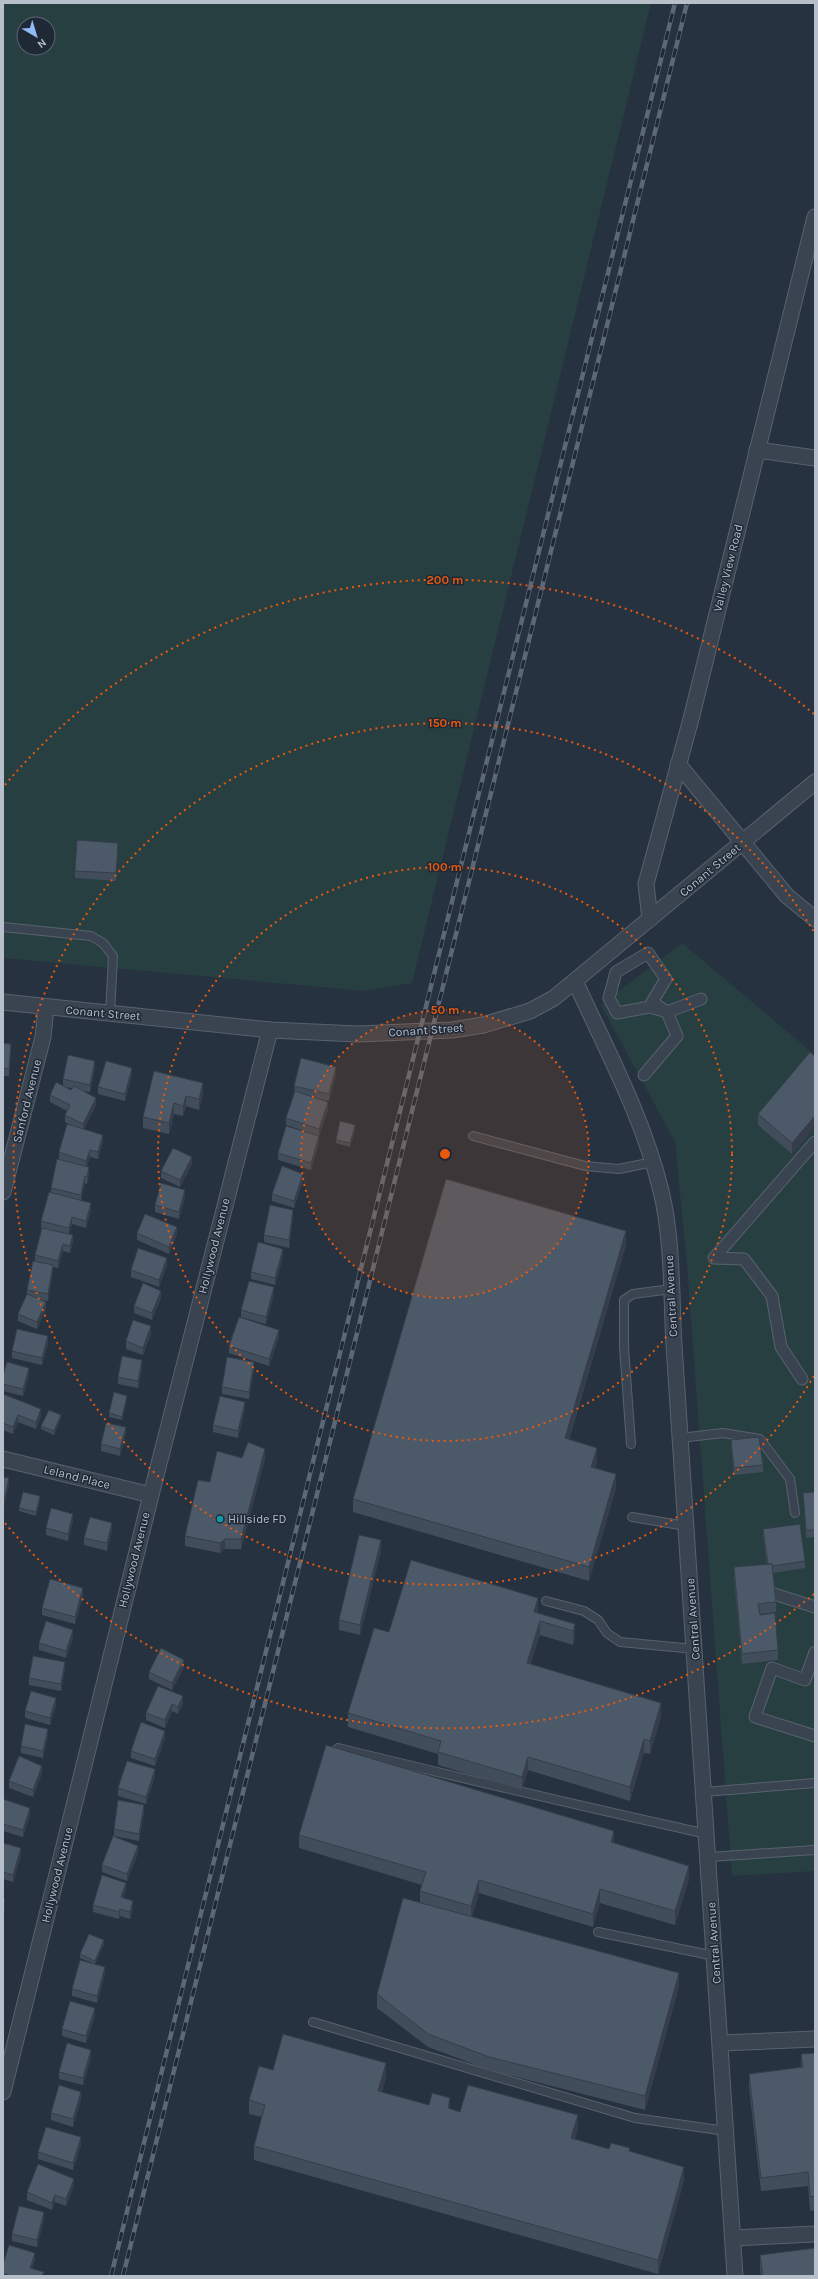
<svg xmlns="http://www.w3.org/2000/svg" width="818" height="2279" font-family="Karla,sans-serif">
<rect width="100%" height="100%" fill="#263240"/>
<g fill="#283f41" fill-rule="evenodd">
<path d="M3,3H651L412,983L365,991L3,958ZM24,24H48V48H24Z"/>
<polygon points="682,943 815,1055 815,1871 732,1876 687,1265 675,1142 601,1005"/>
</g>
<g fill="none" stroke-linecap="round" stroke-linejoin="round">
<defs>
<g id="service">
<polyline points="3,927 91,936 103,943 113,956 110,1013"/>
<polyline points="473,1136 585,1166 619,1169 653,1162"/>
<polyline points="680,1438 723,1433 760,1439 790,1479 795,1513"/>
<polyline points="631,1444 624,1347 624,1300 633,1294 671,1289"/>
<polyline points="632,1517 686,1526"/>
<polyline points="546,1601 584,1611 598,1620 607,1633 620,1642 695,1649"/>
<path d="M338,1748C461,1778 584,1807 707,1834"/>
<polyline points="704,1792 815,1783"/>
<polyline points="709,1857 815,1850"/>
<polyline points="598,1932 715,1956"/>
<polyline points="313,2022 635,2118 726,2131"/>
</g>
<g id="pedestrian">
<polyline points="644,1075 677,1036 667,1012 650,1007 617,1013 609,998 616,972 648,953 666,979 652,1002 667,1012 701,999"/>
<polyline points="802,1379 781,1347 772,1296 744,1259 714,1258 815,1142"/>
<polyline points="774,1594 815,1607"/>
<polyline points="815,1652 805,1680 772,1668 755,1717 815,1736"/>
</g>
<g id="minor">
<polyline points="757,450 815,458"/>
<polyline points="678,764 787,896 815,919"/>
<polyline points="650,919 646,884 691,719 815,217"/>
<path d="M575,981C606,1049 643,1117 661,1191C673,1240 671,1294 674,1345L735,2276"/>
<polyline points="3,1002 270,1030 358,1034 452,1030 483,1025 530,1011 554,998 815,782"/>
<polyline points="3,1192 43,1037 46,1008"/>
<polyline points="3,1459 151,1495"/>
<polyline points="721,2043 815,2039"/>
<polyline points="3,2092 151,1495 270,1030"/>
<polyline points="733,2238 815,2234"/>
</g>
</defs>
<use href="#service" stroke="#58626e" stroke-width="10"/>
<use href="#pedestrian" stroke="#58626e" stroke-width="13"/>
<use href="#minor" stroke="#58626e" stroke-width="17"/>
<use href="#service" stroke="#3a4450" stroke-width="8"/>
<use href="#pedestrian" stroke="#3a4450" stroke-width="11"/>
<use href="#minor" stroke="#3a4450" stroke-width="15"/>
<defs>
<g id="rail">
<polyline points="111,2276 675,3"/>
<polyline points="123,2276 687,3"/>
</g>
</defs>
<use href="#rail" stroke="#5d6877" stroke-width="4.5"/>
<use href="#rail" stroke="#1f2936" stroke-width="3" stroke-dasharray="9" stroke-linecap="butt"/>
</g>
<g fill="#414d5a" fill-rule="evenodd">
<polygon points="118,850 116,881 75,878 75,871"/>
<polygon points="3,1043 11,1051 9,1076 3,1076"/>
<polygon points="815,1056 792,1154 758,1125 758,1114"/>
<path d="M95,1068L90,1092L82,1091L96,1105L84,1129L103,1142L98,1159L90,1157L87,1166L89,1174L87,1184L85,1183L81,1201L91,1210L86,1228L72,1224L69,1234L73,1242L70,1253L63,1251L58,1268L53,1267V1272L48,1301L40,1300L46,1309L37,1329L18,1321V1314L27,1295V1290L35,1262V1255L42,1228H41V1221L51,1193V1188L59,1159V1152L71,1125L65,1122V1115L67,1111L50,1102V1095L63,1086V1079ZM64,1087L72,1088L71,1090Z"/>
<polygon points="154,1071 203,1093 199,1110 186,1106 183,1116 174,1114 169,1134 143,1128 143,1117"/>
<polygon points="336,1074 329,1101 314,1098 328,1110 319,1136 319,1143 311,1170 278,1160 278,1153 304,1131 286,1125 286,1118 295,1093 294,1086"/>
<polygon points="132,1075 125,1101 98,1094 98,1087"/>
<polygon points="355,1129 350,1147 336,1143 336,1140"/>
<polygon points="192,1164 180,1187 161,1178 161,1171"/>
<polygon points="303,1181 294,1208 272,1201 272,1194"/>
<polygon points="185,1197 179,1219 155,1212 155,1205"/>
<polygon points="293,1217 289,1248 264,1242 264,1235"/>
<polygon points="137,1233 177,1234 169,1254 137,1240"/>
<polygon points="626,1245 569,1440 597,1461 595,1468 616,1488 589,1581 353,1512 353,1499"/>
<polygon points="283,1256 275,1285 251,1279 251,1272"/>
<polygon points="167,1265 159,1287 131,1277 131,1270"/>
<polygon points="274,1294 266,1324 241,1317 241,1310"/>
<polygon points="161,1298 152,1320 134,1313 134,1306"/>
<polygon points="151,1334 143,1355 126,1349 126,1341"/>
<polygon points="279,1337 269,1366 229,1353 229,1346"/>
<polygon points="48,1343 42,1365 12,1358 12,1351"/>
<polygon points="142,1367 138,1388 118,1384 118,1377"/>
<polygon points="254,1369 249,1399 222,1394 222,1387"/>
<polygon points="3,1375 29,1375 23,1396 3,1391"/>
<polygon points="3,1394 41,1416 36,1429 18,1422 13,1434 3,1430"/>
<polygon points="127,1399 122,1420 109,1417 109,1413"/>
<polygon points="245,1409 238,1438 213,1432 213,1425"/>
<polygon points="61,1419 54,1435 41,1429 41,1426"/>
<polygon points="126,1434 120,1456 101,1451 101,1444"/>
<polygon points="731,1440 763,1465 763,1472 734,1475 731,1447"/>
<polygon points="242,1458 265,1459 241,1549 225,1549 220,1553 185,1546 185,1536 210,1482"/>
<polygon points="815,1492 815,1537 806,1538 803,1493"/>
<polygon points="40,1500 36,1516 19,1511 19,1508"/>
<polygon points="73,1521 68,1541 46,1535 46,1528"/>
<polygon points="763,1529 805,1561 805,1568 773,1573 776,1602 776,1612 760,1614 778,1650 778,1660 742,1664 734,1578 734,1567 767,1564 763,1537"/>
<polygon points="112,1530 107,1551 84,1545 84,1538"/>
<polygon points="381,1551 360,1635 339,1630 339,1620"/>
<polygon points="83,1595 75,1624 42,1615 42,1608"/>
<polygon points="538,1611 538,1613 575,1624 575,1637 573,1645 540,1635 530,1664 661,1717 650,1754 644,1753 630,1801 528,1770 522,1790 438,1765 438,1754 348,1727 348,1713 389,1632"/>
<polygon points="73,1637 66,1658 39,1650 39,1643"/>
<polygon points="184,1667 172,1690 149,1679 149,1672"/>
<polygon points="65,1669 61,1691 29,1685 29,1678"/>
<polygon points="158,1686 183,1703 178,1714 172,1711 165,1728 146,1720 146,1713"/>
<polygon points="56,1705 50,1725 25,1718 25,1711"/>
<polygon points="48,1736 43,1758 21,1753 21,1746"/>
<polygon points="165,1738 155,1766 131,1758 131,1751"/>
<polygon points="42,1773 33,1797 9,1788 9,1781"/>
<polygon points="155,1776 146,1804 118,1796 118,1788"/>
<polygon points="3,1799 30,1815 23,1837 3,1831"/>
<polygon points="144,1812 139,1841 114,1836 114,1829"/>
<polygon points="299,1835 614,1843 689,1879 675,1925 600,1903 593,1927 479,1893 472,1917 679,1986 645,2110 489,2070 428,2047 377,2008 377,1994 420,1903 420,1891 422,1885 299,1848"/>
<polygon points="3,1843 21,1855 13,1882 3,1879"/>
<polygon points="138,1853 127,1881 102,1872 102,1865"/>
<polygon points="126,1890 123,1898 133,1908 130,1919 120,1916 119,1919 93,1912 93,1905"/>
<polygon points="104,1944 95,1964 80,1958 80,1954"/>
<polygon points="105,1974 97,2003 72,1996 72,1989"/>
<polygon points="95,2016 86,2043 62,2036 62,2029"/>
<polygon points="815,2053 815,2210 810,2211 808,2186 761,2191 749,2087 749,2074 801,2068 801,2054"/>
<polygon points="91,2057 83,2085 59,2079 59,2072"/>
<polygon points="386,2077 382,2092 429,2105 450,2109 460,2112 578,2129 575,2139 609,2149 630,2151 684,2180 658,2274 254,2160 254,2146 262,2117 249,2114 249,2100"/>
<polygon points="81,2099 73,2127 51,2120 51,2113"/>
<polygon points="81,2145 73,2170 38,2159 38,2152"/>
<polygon points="74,2186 66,2206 55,2202 52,2210 27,2200 27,2192"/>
<polygon points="44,2219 37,2247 12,2241 12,2234"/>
<polygon points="760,2255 815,2276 761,2276 760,2268"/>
<polygon points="35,2260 32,2268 44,2276 3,2276 3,2264"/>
</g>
<g fill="#353e4a">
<polygon points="118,843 118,850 116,881 116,873"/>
<polygon points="11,1044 11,1051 9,1076 9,1069"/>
<polygon points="95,1061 95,1068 90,1092 90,1085"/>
<polygon points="336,1067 336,1074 329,1101 329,1094"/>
<polygon points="132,1068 132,1075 125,1101 125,1094"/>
<polygon points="203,1083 203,1093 199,1110 199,1099"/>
<polygon points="186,1096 186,1106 183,1116 183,1106"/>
<polygon points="96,1098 96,1105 83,1131 83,1124"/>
<polygon points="328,1102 328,1110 319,1136 319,1129"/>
<polygon points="174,1103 174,1114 169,1134 169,1123"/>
<polygon points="815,1116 815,1127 792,1154 792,1143"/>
<polygon points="355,1125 355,1129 350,1147 350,1143"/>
<polygon points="103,1135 103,1142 98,1159 98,1152"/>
<polygon points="319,1136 319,1143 311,1170 311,1163"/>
<polygon points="90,1150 90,1157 86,1168 86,1161"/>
<polygon points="192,1157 192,1164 180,1187 180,1180"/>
<polygon points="89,1167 89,1174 87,1184 87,1177"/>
<polygon points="303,1174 303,1181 294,1208 294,1201"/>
<polygon points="85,1176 85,1183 81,1202 81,1195"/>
<polygon points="185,1190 185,1197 179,1219 179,1212"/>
<polygon points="91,1203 91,1210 86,1228 86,1221"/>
<polygon points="293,1210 293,1217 289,1248 289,1240"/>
<polygon points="72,1217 72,1224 69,1235 69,1228"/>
<polygon points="177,1227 177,1234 169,1254 169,1247"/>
<polygon points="626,1231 626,1245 565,1452 565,1438"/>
<polygon points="73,1235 73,1242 70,1253 70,1246"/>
<polygon points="63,1244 63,1251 58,1268 58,1261"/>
<polygon points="283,1249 283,1256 275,1285 275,1278"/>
<polygon points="167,1258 167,1265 159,1287 159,1280"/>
<polygon points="53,1265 53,1272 48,1301 48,1294"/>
<polygon points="274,1287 274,1294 266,1324 266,1317"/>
<polygon points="161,1291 161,1298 152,1320 152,1313"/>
<polygon points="46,1302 46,1309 37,1329 37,1322"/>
<polygon points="151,1326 151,1334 143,1355 143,1348"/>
<polygon points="279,1330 279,1337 269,1366 269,1359"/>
<polygon points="48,1336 48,1343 42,1365 42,1358"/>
<polygon points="142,1360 142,1367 138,1388 138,1381"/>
<polygon points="254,1362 254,1369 249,1399 249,1392"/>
<polygon points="29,1368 29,1375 23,1396 23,1389"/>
<polygon points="127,1396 127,1399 122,1420 122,1417"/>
<polygon points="245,1402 245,1409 238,1438 238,1431"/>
<polygon points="41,1409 41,1416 36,1429 36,1422"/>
<polygon points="18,1415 18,1422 13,1434 13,1427"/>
<polygon points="61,1415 61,1419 54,1435 54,1431"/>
<polygon points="126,1427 126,1434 120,1456 120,1449"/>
<polygon points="597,1448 597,1461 591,1481 591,1467"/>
<polygon points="265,1449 265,1459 241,1549 241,1539"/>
<polygon points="616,1474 616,1488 589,1581 589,1567"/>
<polygon points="9,1478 9,1485 3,1511 3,1504"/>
<polygon points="40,1496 40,1500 36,1516 36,1512"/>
<polygon points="73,1514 73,1521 68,1541 68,1534"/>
<polygon points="112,1523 112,1530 107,1551 107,1543"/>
<polygon points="225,1539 225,1549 220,1553 220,1543"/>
<polygon points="381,1540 381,1551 360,1635 360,1625"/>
<polygon points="83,1588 83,1595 75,1624 75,1617"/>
<polygon points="538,1598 538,1611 534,1625 534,1612"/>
<polygon points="540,1621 540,1635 527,1676 527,1663"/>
<polygon points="575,1624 575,1637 573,1645 573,1631"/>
<polygon points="73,1630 73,1637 66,1658 66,1651"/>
<polygon points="184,1660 184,1667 172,1690 172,1683"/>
<polygon points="65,1662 65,1669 61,1691 61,1684"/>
<polygon points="183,1696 183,1703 178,1714 178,1707"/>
<polygon points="56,1698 56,1705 50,1725 50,1718"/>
<polygon points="661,1703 661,1717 650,1754 650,1741"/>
<polygon points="172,1704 172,1711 165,1728 165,1720"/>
<polygon points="48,1729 48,1736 43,1758 43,1751"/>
<polygon points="165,1731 165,1738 155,1766 155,1759"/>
<polygon points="644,1739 644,1753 630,1801 630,1787"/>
<polygon points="528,1757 528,1770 522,1790 522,1777"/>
<polygon points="42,1766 42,1773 33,1797 33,1790"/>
<polygon points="155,1769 155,1776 146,1804 146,1797"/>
<polygon points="144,1805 144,1812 139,1841 139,1834"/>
<polygon points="30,1808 30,1815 23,1837 23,1830"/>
<polygon points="614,1831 614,1844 611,1842"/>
<polygon points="138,1846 138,1853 127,1881 127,1874"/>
<polygon points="21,1848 21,1855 13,1882 13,1875"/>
<polygon points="689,1866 689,1879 675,1925 675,1911"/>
<polygon points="479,1880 479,1893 471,1920 471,1906"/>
<polygon points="126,1883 126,1890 121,1905 121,1897"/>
<polygon points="600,1889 600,1903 593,1927 593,1914"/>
<polygon points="5,1899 5,1907 3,1920 3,1912"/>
<polygon points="133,1901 133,1908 130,1919 130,1912"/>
<polygon points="120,1909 120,1916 119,1919 119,1912"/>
<polygon points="104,1940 104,1944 95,1964 95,1961"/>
<polygon points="105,1967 105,1974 97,2003 97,1996"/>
<polygon points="679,1973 679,1986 645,2110 645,2096"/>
<polygon points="95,2008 95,2016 86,2043 86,2036"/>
<polygon points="91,2050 91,2057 83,2085 83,2078"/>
<polygon points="386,2063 386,2077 378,2104 378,2091"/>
<polygon points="81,2092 81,2099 73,2127 73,2119"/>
<polygon points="450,2098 450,2112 448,2108"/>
<polygon points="578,2115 578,2129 571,2152 571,2138"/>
<polygon points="81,2137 81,2145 73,2170 73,2163"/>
<polygon points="684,2167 684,2180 658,2274 658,2260"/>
<polygon points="74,2179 74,2186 66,2206 66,2199"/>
<polygon points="55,2195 55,2202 52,2210 52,2203"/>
<polygon points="44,2212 44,2219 37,2247 37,2240"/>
<polygon points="35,2253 35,2260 30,2275 30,2268"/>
</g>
<g fill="#4c5969" stroke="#353e4a">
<polygon points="77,840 118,843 116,873 75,871"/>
<polygon points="3,1043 11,1044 9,1069 3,1068"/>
<polygon points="810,1052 815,1056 815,1116 792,1143 758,1114"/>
<polygon points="68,1055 95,1061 90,1085 63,1079"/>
<polygon points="301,1058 336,1067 329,1094 294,1086"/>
<polygon points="106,1061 132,1068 125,1094 98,1087"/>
<polygon points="154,1071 203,1083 199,1099 186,1096 183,1106 174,1103 169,1123 143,1117"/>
<polygon points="56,1082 71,1090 74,1086 96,1098 83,1124 65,1115 70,1105 50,1095"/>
<polygon points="295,1091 328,1102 319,1129 286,1118"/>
<polygon points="340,1121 355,1125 350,1143 336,1140"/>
<polygon points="67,1124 103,1135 98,1152 90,1150 86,1161 59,1152"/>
<polygon points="286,1126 319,1136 311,1163 278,1153"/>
<polygon points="173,1148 192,1157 180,1180 161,1171"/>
<polygon points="57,1159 89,1167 87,1177 85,1176 81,1195 51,1188"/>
<polygon points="282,1166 303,1174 294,1201 272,1194"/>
<polygon points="446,1179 626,1231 565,1438 597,1448 591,1467 616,1474 589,1567 353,1499"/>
<polygon points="161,1183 185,1190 179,1212 155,1205"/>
<polygon points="49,1192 91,1203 86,1221 72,1217 69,1228 41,1221"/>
<polygon points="270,1205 293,1210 289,1240 264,1235"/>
<polygon points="145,1214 177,1227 169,1247 137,1233"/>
<polygon points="42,1228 73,1235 70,1246 63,1244 58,1261 35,1255"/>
<polygon points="258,1242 283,1249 275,1278 251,1272"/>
<polygon points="138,1248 167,1258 159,1280 131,1270"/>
<polygon points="33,1261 53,1265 48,1294 27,1290"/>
<polygon points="249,1281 274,1287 266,1317 241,1310"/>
<polygon points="143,1283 161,1291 152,1313 134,1306"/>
<polygon points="27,1294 46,1302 37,1322 18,1314"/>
<polygon points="239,1317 279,1330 269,1359 229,1346"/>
<polygon points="133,1320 151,1326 143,1348 126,1341"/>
<polygon points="17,1329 48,1336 42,1358 12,1351"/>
<polygon points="122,1356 142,1360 138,1381 118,1377"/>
<polygon points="227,1357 254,1362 249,1392 222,1387"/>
<polygon points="7,1362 29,1368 23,1389 3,1384 3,1375"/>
<polygon points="114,1392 127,1396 122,1417 109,1413"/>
<polygon points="3,1394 41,1409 36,1422 18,1415 13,1427 3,1423"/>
<polygon points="220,1396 245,1402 238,1431 213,1425"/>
<polygon points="49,1410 61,1415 54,1431 41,1426"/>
<polygon points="106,1423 126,1427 120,1449 101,1444"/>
<polygon points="759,1437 763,1465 734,1468 731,1440"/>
<polygon points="248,1442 265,1449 241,1539 225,1539 220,1543 185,1536 198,1480 210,1482 217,1451 242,1458"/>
<polygon points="3,1477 9,1478 3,1504"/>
<polygon points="23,1492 40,1496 36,1512 19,1508"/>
<polygon points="815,1492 815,1530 806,1530 803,1493"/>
<polygon points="51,1508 73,1514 68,1534 46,1528"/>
<polygon points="90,1517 112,1523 107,1543 84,1538"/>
<polygon points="800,1524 805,1561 772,1566 772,1564 768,1564 763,1529"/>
<polygon points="359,1535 381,1540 360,1625 339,1620"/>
<polygon points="411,1560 538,1598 534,1612 575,1624 573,1631 540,1621 527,1663 661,1703 650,1741 644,1739 630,1787 528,1757 522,1777 438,1752 441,1741 348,1713 374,1628 389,1632"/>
<polygon points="772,1564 776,1602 758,1604 760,1615 775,1613 778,1650 742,1654 734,1567"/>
<polygon points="50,1579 83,1588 75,1617 42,1608"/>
<polygon points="46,1621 73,1630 66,1651 39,1643"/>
<polygon points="161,1648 184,1660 172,1683 149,1672"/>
<polygon points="33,1656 65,1662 61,1684 29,1678"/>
<polygon points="158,1686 183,1696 178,1707 172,1704 165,1720 146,1713"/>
<polygon points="31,1691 56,1698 50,1718 25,1711"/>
<polygon points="141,1722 165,1731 155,1759 131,1751"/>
<polygon points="25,1724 48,1729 43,1751 21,1746"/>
<polygon points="326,1745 614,1831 611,1842 689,1866 675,1911 600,1889 593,1914 479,1880 471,1906 420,1891 426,1872 299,1835"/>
<polygon points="19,1756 42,1766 33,1790 9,1781"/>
<polygon points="127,1761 155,1769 146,1797 118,1788"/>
<polygon points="3,1799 30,1808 23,1830 3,1824"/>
<polygon points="118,1800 144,1805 139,1834 114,1829"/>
<polygon points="113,1836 138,1846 127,1874 102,1865"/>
<polygon points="3,1843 21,1848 13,1875 3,1872"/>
<polygon points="102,1875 126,1883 121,1897 133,1901 130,1912 120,1909 119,1912 93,1905"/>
<polygon points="403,1898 679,1973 645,2096 489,2057 428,2034 377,1994"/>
<polygon points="3,1899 5,1899 3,1912"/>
<polygon points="89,1934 104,1940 95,1961 80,1954"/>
<polygon points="80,1960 105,1967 97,1996 72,1989"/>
<polygon points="70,2001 95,2008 86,2036 62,2029"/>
<polygon points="283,2034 386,2063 378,2091 429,2105 432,2093 450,2098 448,2108 460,2112 468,2085 578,2115 571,2138 609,2149 611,2143 630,2148 629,2151 684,2167 658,2260 254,2146 265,2105 249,2100 259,2066 273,2070"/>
<polygon points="67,2043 91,2050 83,2078 59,2072"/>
<polygon points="815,2053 815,2196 810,2197 808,2172 761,2178 749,2074 803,2067 801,2054"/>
<polygon points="59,2085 81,2092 73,2119 51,2113"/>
<polygon points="46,2127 81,2137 73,2163 38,2152"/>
<polygon points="38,2164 74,2179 66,2199 55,2195 52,2203 27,2192"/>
<polygon points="19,2206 44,2212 37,2240 12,2234"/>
<polygon points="9,2245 35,2253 30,2268 44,2272 42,2276 11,2276 3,2273 3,2264"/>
<polygon points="815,2248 815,2276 763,2276 760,2255"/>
</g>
<circle cx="445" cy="1154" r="144" fill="#e8590c" fill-opacity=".12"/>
<g fill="none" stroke="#e8590c" stroke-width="2" stroke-dasharray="2 4">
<circle cx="445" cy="1154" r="144"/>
<circle cx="445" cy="1154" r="287"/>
<path d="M814 1376A431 431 0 1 1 814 932"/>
<path d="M814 1594A574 574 0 0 1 5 1523M5 785A574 574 0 0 1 814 714"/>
</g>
<circle fill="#0f9aa8" stroke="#1f2936" stroke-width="1.5" cx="220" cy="1519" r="4"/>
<g text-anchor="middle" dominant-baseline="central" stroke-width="3" stroke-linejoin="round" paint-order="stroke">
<g font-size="12" fill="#b7bfcb" stroke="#1f2936">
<text transform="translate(728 568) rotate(-76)">Valley View Road</text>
<text transform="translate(710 870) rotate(-40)">Conant Street</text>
<text transform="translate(103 1013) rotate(5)">Conant Street</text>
<text transform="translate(426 1030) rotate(-4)">Conant Street</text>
<text transform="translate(27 1101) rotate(-76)">Sanford Avenue</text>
<text transform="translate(214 1246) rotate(-76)">Hollywood Avenue</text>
<text transform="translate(671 1296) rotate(-93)">Central Avenue</text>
<text transform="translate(77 1477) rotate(14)">Leland Place</text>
<text transform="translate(134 1560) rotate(-76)">Hollywood Avenue</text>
<text transform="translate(693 1619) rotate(-94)">Central Avenue</text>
<text transform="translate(57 1875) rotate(-76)">Hollywood Avenue</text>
<text transform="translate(714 1943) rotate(-94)">Central Avenue</text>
</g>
<g font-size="12" fill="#b7bfcb" stroke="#1f2936" text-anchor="start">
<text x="228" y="1519">Hillside FD</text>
</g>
</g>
<circle cx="445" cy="1154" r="6" fill="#e8590c" stroke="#1f2936" stroke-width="2"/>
<g font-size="12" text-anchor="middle" font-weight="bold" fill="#e8590c" stroke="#1f2936" stroke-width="3" stroke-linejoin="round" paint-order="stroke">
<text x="445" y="584">200 m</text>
<text x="445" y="727">150 m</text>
<text x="445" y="871">100 m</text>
<text x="445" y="1014">50 m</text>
</g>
<rect width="818" height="2279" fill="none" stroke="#b7bfcb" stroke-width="8"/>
<g transform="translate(36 36) rotate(142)"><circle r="19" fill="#1f2936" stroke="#5c6572"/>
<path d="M0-3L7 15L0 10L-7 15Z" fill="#91baf6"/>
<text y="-6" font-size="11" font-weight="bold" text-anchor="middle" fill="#b7bfcb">N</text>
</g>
</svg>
